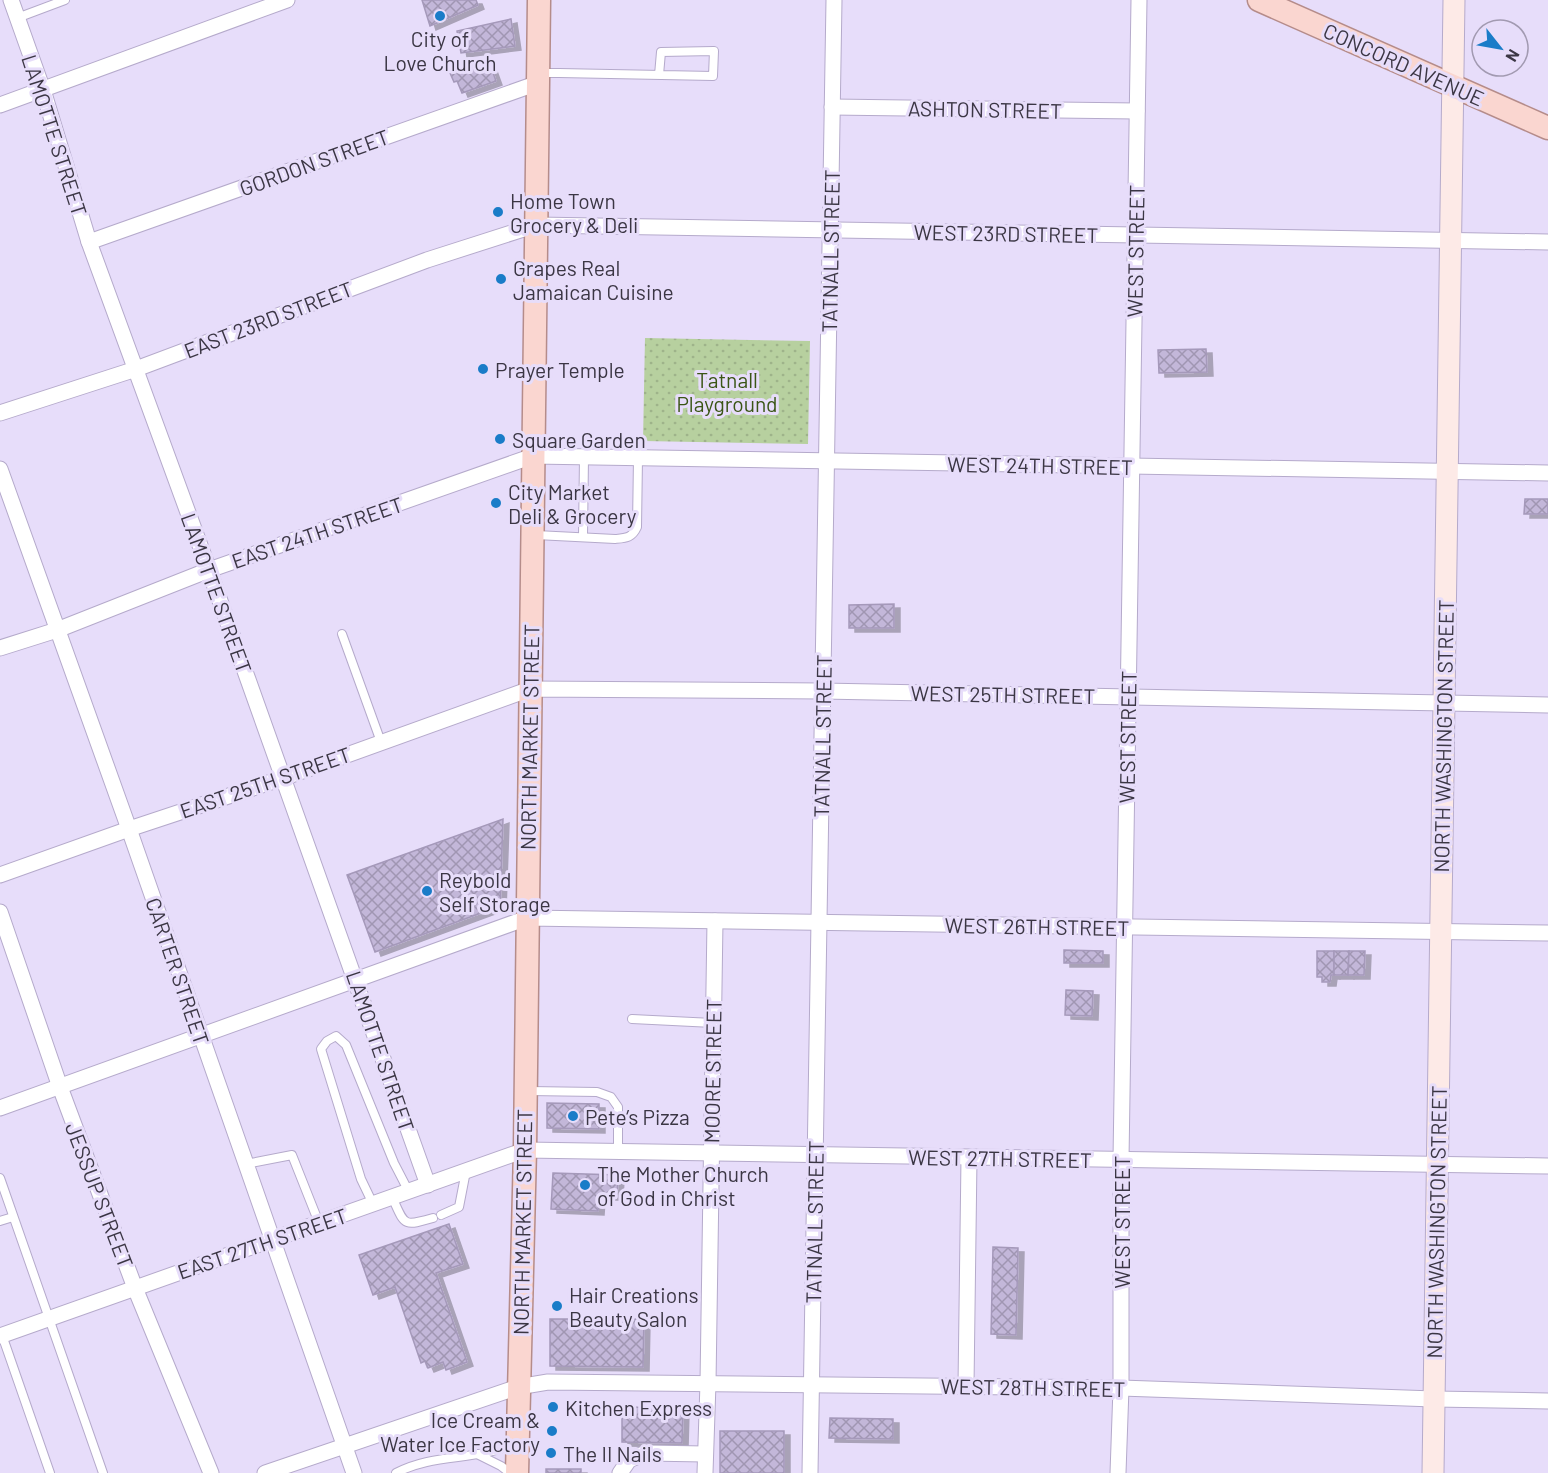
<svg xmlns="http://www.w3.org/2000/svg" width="1548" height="1473" font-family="Barlow,sans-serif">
<defs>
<pattern id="park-dots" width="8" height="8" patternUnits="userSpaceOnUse" patternTransform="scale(1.5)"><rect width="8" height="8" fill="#b7d09f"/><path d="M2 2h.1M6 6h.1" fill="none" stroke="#9eb38a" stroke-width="1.8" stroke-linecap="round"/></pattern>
<pattern id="building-cross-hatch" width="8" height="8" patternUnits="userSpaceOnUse" patternTransform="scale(1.5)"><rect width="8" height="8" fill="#c3b7d9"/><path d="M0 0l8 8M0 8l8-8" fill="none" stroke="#a096b2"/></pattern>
<filter id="shadow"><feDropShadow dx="6" dy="4" stdDeviation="0" flood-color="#0004"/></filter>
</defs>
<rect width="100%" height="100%" fill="#e7ddfa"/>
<polygon fill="url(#park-dots)" points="645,338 810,341 808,444 643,441"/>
<g fill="url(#building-cross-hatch)" stroke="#a599ba" stroke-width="1.5" filter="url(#shadow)">
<polygon points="422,0 476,0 478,5 430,26"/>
<polygon points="511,19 515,46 461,53 457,31"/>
<polygon points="488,59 496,81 462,93 457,81 454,82 450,73"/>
<polygon points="1206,349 1207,372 1159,373 1158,350"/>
<polygon points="1525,499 1548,499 1548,514 1524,514"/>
<polygon points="894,604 894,628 849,628 849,605"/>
<polygon points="503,819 500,906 375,952 347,875"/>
<polygon points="1064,950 1103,951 1103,963 1064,963"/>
<polygon points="1317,951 1334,951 1334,975 1331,975 1330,982 1322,982 1322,977 1317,977"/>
<polygon points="1334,951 1349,951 1348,975 1334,975"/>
<polygon points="1349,951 1365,951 1364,975 1348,975"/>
<polygon points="1066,990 1093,991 1092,1016 1065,1015"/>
<polygon points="547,1103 599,1104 599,1129 547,1128"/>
<polygon points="553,1173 618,1175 617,1196 599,1196 598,1211 551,1209"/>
<polygon points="449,1224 463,1264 436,1273 467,1362 446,1370 443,1362 428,1368 425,1361 421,1363 395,1287 373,1295 359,1255"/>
<polygon points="993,1247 1018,1248 1016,1335 991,1334"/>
<polygon points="550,1319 644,1319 643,1367 550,1366"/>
<polygon points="622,1407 683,1408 682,1443 622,1442"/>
<polygon points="830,1418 893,1419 893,1439 829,1438"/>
<rect x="720" y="1431" width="64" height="42"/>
<rect x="546" y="1469" width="35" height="4"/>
</g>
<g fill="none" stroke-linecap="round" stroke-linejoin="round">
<defs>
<g id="lane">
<polyline points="17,18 65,0"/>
<polyline points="540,73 559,73 713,76 714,51 661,52 659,75"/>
<path d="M536,535L615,539C626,538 632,538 637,527L638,458"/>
<polyline points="583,537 584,457"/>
<polyline points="342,634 381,742"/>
<polyline points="632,1019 713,1023"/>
<polyline points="529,1091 597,1092 611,1097 618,1107 618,1152"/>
<polyline points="246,1164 292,1155 319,1223"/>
<polyline points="0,1178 103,1473"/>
<path d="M392,1197C405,1225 402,1227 433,1218"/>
<polyline points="373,1204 361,1179 321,1049 327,1041 336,1036 346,1045 394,1163 409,1192"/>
<polyline points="441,1215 459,1207 466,1171"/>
<polyline points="0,1221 13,1217"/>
<polyline points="2,1335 50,1473"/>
<polyline points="477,1454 501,1466 510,1473"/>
<path d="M396,1473C433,1453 476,1461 513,1444"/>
</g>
<g id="street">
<polyline points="11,0 43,90 89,242 209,570 428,1185"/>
<polyline points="0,105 287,0"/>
<polyline points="832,107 1137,111"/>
<polyline points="89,242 538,83"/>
<polyline points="0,413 136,369 427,260 536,225 1548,242"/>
<polyline points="0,469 129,829 354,1473"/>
<polyline points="0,648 57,630 209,570 533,456 1548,473"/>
<polyline points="0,875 129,829 283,778 530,689 822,691 1548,705"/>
<polyline points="0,912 60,1087 135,1288 211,1473"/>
<polyline points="0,1108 527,918 1548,933"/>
<polyline points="0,1336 525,1150 1548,1166"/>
<polyline points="966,1386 969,1158"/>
<polyline points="265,1473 518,1387 548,1382 1121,1388 1434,1399 1548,1401"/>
<polyline points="620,1473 629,1460 646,1453 705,1454"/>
<polyline points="705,1473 708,1383 715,921"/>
<polyline points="810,1473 834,0"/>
<polyline points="1118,1473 1121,1388 1121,1159 1139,0"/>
</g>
<polyline id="secondary" points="1433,1473 1454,0"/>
<g id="primary">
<polyline points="1259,0 1548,128"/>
<polyline points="517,1473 525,1150 539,0"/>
</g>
</defs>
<use href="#lane" stroke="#b5aacb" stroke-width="10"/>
<use href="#street" stroke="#b5aacb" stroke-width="17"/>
<use href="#secondary" stroke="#b5aacb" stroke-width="23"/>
<use href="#primary" stroke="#b58c8a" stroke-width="25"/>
<use href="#lane" stroke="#fff" stroke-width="8"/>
<use href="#street" stroke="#fff" stroke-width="15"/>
<use href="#secondary" stroke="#fdeae7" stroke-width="21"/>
<use href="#primary" stroke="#fad6d0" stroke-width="22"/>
</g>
<g fill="#1a7cc8" stroke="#e7ddfa" stroke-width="2">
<circle cx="440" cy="16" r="6"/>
<circle cx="498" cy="212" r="6"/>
<circle cx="501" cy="279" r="6"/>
<circle cx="483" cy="369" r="6"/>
<circle cx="500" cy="439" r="6"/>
<circle cx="496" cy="503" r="6"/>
<circle cx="427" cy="891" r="6"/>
<circle cx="573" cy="1116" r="6"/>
<circle cx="585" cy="1185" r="6"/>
<circle cx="557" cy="1306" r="6"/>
<circle cx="553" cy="1407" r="6"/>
<circle cx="552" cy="1431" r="6"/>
<circle cx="551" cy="1453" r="6"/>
</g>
<g text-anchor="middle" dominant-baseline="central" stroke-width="6" stroke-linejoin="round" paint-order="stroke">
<g font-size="21" fill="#3b3644" stroke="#e7ddfa" text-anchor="start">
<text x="440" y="38" text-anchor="middle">City of<tspan x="440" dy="24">Love Church</tspan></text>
<text x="510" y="200">Home Town<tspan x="510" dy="24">Grocery &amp; Deli</tspan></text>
<text x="513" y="267">Grapes Real<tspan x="513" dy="24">Jamaican Cuisine</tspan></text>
<text x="495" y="369">Prayer Temple</text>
<text x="512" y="439">Square Garden</text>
<text x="508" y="491">City Market<tspan x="508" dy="24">Deli &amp; Grocery</tspan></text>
<text x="439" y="879">Reybold<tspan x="439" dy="24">Self Storage</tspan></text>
<text x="585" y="1116">Pete’s Pizza</text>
<text x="597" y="1173">The Mother Church<tspan x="597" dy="24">of God in Christ</tspan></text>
<text x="569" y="1294">Hair Creations<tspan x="569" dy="24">Beauty Salon</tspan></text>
<text x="565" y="1407">Kitchen Express</text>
<text x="540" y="1419" text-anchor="end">Ice Cream &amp;<tspan x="540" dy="24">Water Ice Factory</tspan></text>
<text x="563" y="1453">The II Nails</text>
</g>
<g font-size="21" fill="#3b3644" stroke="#e7ddfa">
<text transform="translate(1404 64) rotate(24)">CONCORD AVENUE</text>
<text transform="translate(985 109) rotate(1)">ASHTON STREET</text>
<text transform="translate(55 135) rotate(72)">LAMOTTE STREET</text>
<text transform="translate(314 162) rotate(-20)">GORDON STREET</text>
<text transform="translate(1006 233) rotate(1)">WEST 23RD STREET</text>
<text transform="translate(830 251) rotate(-89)">TATNALL STREET</text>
<text transform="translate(1135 251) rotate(-89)">WEST STREET</text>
<text transform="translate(268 319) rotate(-21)">EAST 23RD STREET</text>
<text transform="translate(1040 465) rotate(1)">WEST 24TH STREET</text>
<text transform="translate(317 532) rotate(-19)">EAST 24TH STREET</text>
<text transform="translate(217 593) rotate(70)">LAMOTTE STREET</text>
<text transform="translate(1003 694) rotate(1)">WEST 25TH STREET</text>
<text transform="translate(822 736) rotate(-89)">TATNALL STREET</text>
<text transform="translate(1443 736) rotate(-89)">NORTH WASHINGTON STREET</text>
<text transform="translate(529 737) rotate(-89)">NORTH MARKET STREET</text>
<text transform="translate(1127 737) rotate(-89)">WEST STREET</text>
<text transform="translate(265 782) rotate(-19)">EAST 25TH STREET</text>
<text transform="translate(1037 926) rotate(1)">WEST 26TH STREET</text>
<text transform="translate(178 971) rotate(71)">CARTER STREET</text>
<text transform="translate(381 1051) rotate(71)">LAMOTTE STREET</text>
<text transform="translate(712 1071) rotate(-89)">MOORE STREET</text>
<text transform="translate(1000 1158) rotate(1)">WEST 27TH STREET</text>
<text transform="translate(100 1195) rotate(69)">JESSUP STREET</text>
<text transform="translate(522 1222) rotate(-89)">NORTH MARKET STREET</text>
<text transform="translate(814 1222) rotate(-89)">TATNALL STREET</text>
<text transform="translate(1121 1222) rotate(-90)">WEST STREET</text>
<text transform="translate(1436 1222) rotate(-89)">NORTH WASHINGTON STREET</text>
<text transform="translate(262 1243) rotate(-19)">EAST 27TH STREET</text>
<text transform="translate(1033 1387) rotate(1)">WEST 28TH STREET</text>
</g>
<g font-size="21" fill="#3a5515" stroke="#e7ddfa">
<text x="727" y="379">Tatnall<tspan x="727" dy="24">Playground</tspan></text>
</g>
</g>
<g transform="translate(1500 48) rotate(121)"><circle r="28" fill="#e7ddfa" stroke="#a29ab1" stroke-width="1.5"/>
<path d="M0-4.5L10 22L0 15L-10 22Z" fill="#1a7cc8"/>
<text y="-9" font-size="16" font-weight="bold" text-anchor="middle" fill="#3b3644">N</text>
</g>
</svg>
